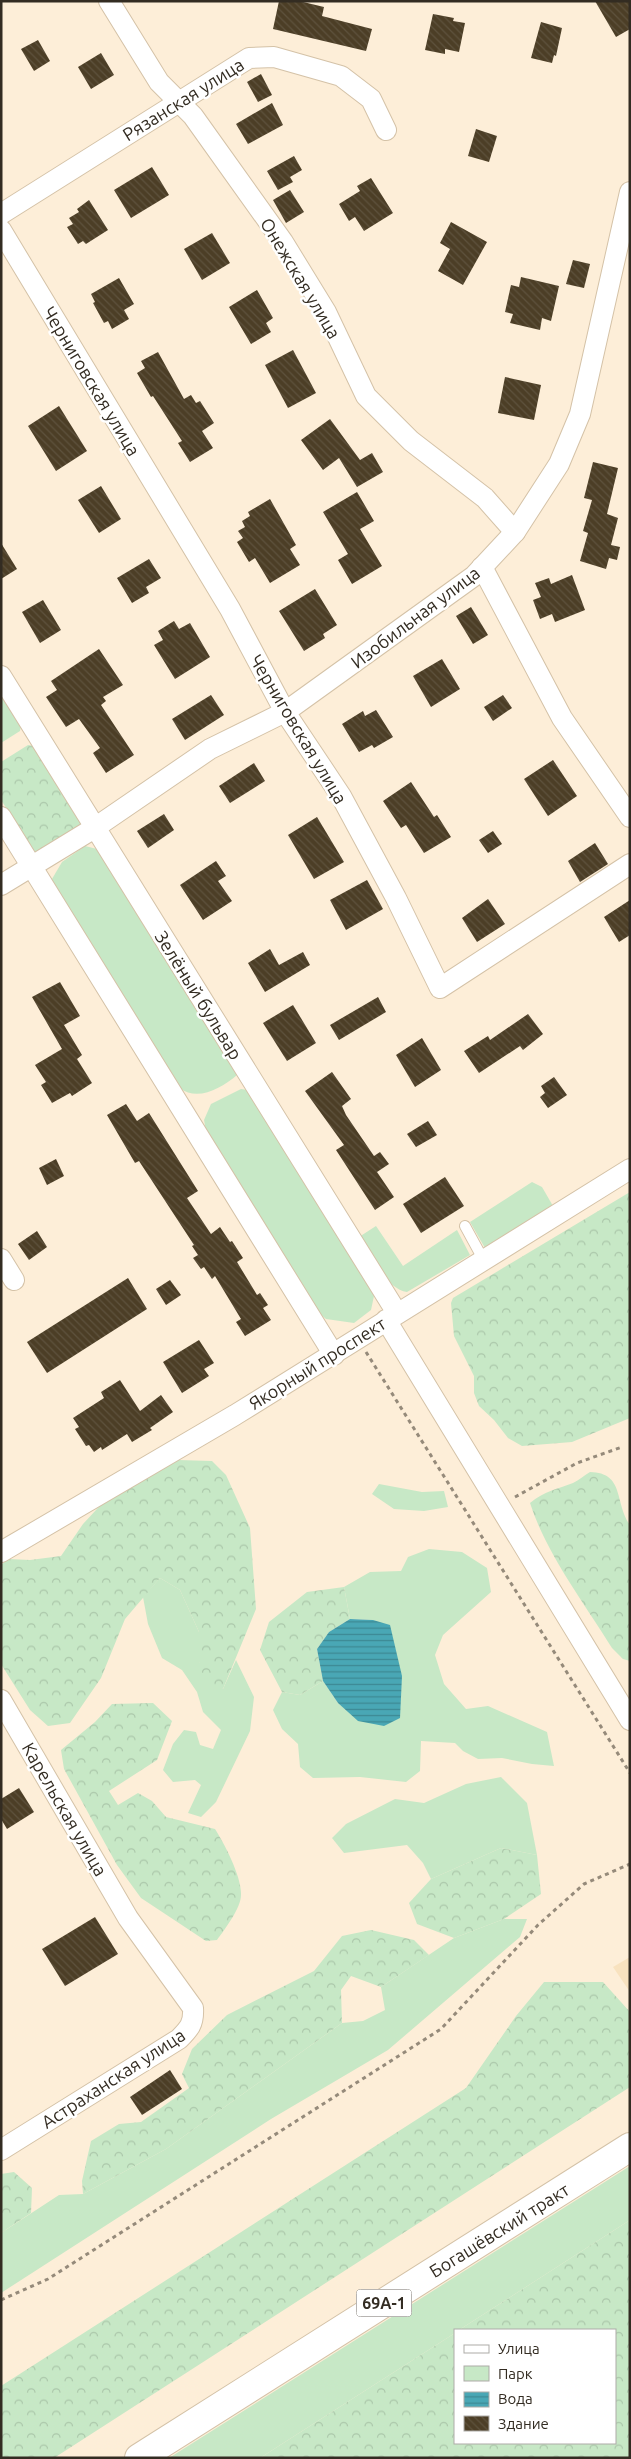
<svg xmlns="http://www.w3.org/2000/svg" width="631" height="2459" font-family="Ubuntu,sans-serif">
<defs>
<pattern id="forest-crowns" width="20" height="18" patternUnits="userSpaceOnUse" patternTransform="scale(1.25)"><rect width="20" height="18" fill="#c7e8c6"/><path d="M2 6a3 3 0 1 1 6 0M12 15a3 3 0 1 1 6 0" fill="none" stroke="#abc7aa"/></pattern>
<pattern id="water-rules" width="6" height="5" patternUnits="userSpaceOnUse" patternTransform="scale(1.25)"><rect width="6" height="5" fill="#49a7b5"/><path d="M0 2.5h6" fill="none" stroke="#3d8893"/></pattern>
<pattern id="building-back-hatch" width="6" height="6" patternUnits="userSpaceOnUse" patternTransform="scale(1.25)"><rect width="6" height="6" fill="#4c3e26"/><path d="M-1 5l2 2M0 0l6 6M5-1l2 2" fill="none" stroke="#5e523d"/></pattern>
</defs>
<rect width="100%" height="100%" fill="#fdeed8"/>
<polygon fill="#f8e2bf" points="630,1957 630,1992 613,1967"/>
<g fill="#c7e8c6">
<polygon points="1,692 21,725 20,731 1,743"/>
<path d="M85,846L97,849L237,1069V1075C222,1088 197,1102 180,1088L55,887L52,879L62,862Z"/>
<polygon points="241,1089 248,1090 372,1287 374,1296 371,1310 354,1323 326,1319 319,1313 206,1131 204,1120 211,1104"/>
<polygon points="532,1182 542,1187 553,1206 485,1248 470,1222"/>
<path d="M376,1226L403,1266L457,1230L470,1255L407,1292C387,1290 369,1253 359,1237Z"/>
<polygon points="379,1484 422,1492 444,1491 448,1507 424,1511 394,1509 372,1494"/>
<polygon points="429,1549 462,1552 487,1568 491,1592 443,1635 435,1655 444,1684 466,1709 488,1706 547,1732 554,1766 532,1764 502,1758 478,1759 463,1751 455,1743 421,1741 420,1771 406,1782 360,1777 313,1778 300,1767 298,1744 282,1729 273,1710 282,1692 300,1695 323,1681 338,1703 373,1620 350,1619 344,1587 370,1572 401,1571 408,1557"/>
<polygon points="160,1578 180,1590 199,1632 199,1662 223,1689 236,1660 254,1697 250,1731 216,1802 201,1817 188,1813 201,1785 195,1780 173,1782 163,1770 173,1744 184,1730 196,1732 200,1745 213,1749 221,1730 203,1712 197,1692 182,1670 162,1658 148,1624 143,1597"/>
<polygon points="501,1777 527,1803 537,1855 501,1848 431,1879 423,1863 407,1845 344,1853 332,1838 346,1824 395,1799 424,1803 466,1784"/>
<polygon points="504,1919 527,1919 520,1937 388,2050 271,2119 1,2293 1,2233 59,2195 83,2194 166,2149 342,2023 363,2021 385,2010 381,1987 454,1938"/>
<polygon points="630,2166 630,2220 459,2330 455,2330 455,2333 260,2458 169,2458"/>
</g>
<g fill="url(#forest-crowns)">
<polygon points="28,745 38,747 86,824 37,855 1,800 1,762"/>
<polygon points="630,1192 630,1418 572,1442 522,1446 508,1438 494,1420 479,1406 474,1393 474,1376 454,1336 451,1303 453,1298"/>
<polygon points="178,1460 212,1461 226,1475 250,1528 256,1609 223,1689 204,1681 199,1662 199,1632 180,1590 160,1578 125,1619 101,1678 70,1723 48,1726 30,1710 1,1664 1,1565 8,1559 30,1560 61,1556 83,1524 109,1496"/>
<path d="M590,1472C625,1473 614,1502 630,1525V1661L623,1659L612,1648C584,1603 546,1553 530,1503C544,1491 558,1489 573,1483C579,1480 585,1475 590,1472Z"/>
<polygon points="344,1587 350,1619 329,1632 317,1649 323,1681 300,1695 282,1692 260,1650 269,1622 307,1592"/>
<path d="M153,1703L172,1721L157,1760L109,1791L118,1805L138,1793L152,1801L166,1817L215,1829C224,1843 242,1877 241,1895C241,1908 225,1929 217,1940L206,1941L141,1898L117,1865L64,1769L61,1750L95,1722L112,1704Z"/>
<polygon points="501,1848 537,1855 541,1894 504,1919 454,1938 417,1924 409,1903 431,1879"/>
<polygon points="371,1930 414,1940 429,1955 381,1987 351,1976 341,1990 342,2023 166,2149 83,2194 82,2181 91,2141 119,2124 141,2122 189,2088 182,2074 192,2049 227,2015 314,1971 342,1936"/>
<polygon points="544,1982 603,1982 630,2012 630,2087 54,2458 1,2458 1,2386 466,2088 516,2016"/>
<polygon points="14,2172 32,2188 31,2213 1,2233 1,2174"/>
<polygon points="630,2220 630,2458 260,2458 455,2333 455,2443 615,2443 615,2330 459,2330"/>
</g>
<polygon fill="url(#water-rules)" points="350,1619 373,1620 390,1625 402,1676 400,1718 384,1726 358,1721 338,1703 323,1681 317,1649 329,1632"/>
<g fill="url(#building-back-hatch)">
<polygon points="279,1 299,1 324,7 322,16 372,29 366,51 273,29"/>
<polygon points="595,1 630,1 630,29 616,37"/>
<polygon points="433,14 454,18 453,21 465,23 459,52 445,49 445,54 425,50"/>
<polygon points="541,22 562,28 556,56 554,55 552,63 531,58"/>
<polygon points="38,40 50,61 34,71 21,49"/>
<polygon points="101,53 114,75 91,89 78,67"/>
<polygon points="261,74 272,95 258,102 247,82"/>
<polygon points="272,103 283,125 248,144 236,124"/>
<polygon points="476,129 497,136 489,162 468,156"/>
<polygon points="294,156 302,170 290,177 293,182 278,190 267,171"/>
<polygon points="152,167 169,195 131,218 114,190"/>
<polygon points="371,178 393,213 364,231 355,217 349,221 339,204 360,191 357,186"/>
<polygon points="290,190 304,212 286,223 273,200"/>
<polygon points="89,200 108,230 86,244 83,241 78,244 67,227 73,224 69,218 79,212 77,209"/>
<polygon points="451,222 487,242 463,285 438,271 450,249 440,243"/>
<polygon points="212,233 230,263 202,280 184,249"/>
<polygon points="573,260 590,264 584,288 566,284"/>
<polygon points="521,277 559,286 551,321 542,318 540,330 510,323 513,314 505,312 511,285 519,287"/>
<polygon points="119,278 134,304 124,310 129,319 112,329 108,321 104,323 93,303 95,302 91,294"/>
<polygon points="257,290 273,318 266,323 271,332 251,344 229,307"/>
<polygon points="293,350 316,393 288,408 265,365"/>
<polygon points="158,352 184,399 191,395 196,403 200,401 214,423 202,431 213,448 190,462 178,443 182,441 153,396 151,397 137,373 145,368 141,361"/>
<polygon points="505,377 541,385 534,420 498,413"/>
<polygon points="59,406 87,451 56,471 28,426"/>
<polygon points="330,419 360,460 372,453 383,472 357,487 339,458 323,470 301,440"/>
<polygon points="593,462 618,468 607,514 618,518 611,545 620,547 617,560 609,558 606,569 580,561 588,533 583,531 592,500 584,498"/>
<polygon points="101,486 121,519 99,533 78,500"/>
<polygon points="357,492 374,521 360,529 382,566 352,584 338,560 348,554 323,512"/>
<polygon points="270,499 296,545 290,549 300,565 270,583 255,558 249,562 237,542 243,538 238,531 245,527 242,521 250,516 248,512"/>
<polygon points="1,543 17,569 1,579"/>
<polygon points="149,559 161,578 146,587 149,593 132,603 117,578"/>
<polygon points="572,575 585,610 555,622 552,614 540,619 533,600 541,597 535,583 549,578 551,584"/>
<polygon points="315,589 337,625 323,634 325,638 304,651 279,611"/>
<polygon points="43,600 61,630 40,643 22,612"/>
<polygon points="471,607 488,635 473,644 456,616"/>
<polygon points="174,621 179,629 190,623 210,657 175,679 154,645 163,640 158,631"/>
<polygon points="99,649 123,685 103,697 106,701 101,705 134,755 106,773 93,753 100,748 79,719 66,727 46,697 57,690 51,681"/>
<polygon points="442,659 460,689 431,707 413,676"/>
<polygon points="211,695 224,715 185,740 172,719"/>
<polygon points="503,695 512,708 493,721 484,707"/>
<polygon points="376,710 393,737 374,748 372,745 359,752 342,724 363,711 365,716"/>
<polygon points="553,760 577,796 548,816 524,779"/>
<polygon points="254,763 265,781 230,803 219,786"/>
<polygon points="411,782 434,817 437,815 451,837 424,853 406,825 401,828 383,801"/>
<polygon points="164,814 174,830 148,848 137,831"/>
<polygon points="317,817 344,862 314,879 288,835"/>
<polygon points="493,831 502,844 488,853 479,840"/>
<polygon points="595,843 608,864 580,882 568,861"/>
<polygon points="216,861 226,876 218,881 232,901 203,920 180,885"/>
<polygon points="367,880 383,909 346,930 330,900"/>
<polygon points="488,899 505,924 477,942 462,918"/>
<polygon points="630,900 630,935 619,942 604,917"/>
<polygon points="270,949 279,965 303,952 310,965 265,992 248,963"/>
<polygon points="60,982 80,1016 64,1025 82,1055 77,1059 92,1083 72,1096 70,1093 52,1103 41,1085 46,1082 35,1065 62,1049 32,997"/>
<polygon points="378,997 386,1012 339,1040 330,1025"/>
<polygon points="293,1005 316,1043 287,1061 263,1023"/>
<polygon points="528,1014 543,1034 523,1050 520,1046 479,1073 464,1051 488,1036 490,1040"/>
<polygon points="422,1038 441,1070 415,1087 396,1055"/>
<polygon points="332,1072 351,1099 342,1106 346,1115 374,1156 380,1152 389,1164 377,1172 394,1197 375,1210 336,1150 344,1145 305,1091"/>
<polygon points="554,1077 567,1095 548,1108 540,1097 545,1093 541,1086"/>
<polygon points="126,1104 137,1121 149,1113 198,1191 187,1198 211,1234 220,1227 230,1242 232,1241 243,1258 237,1262 257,1295 260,1293 268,1305 263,1308 271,1320 245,1336 236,1322 241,1319 215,1276 212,1279 204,1267 201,1269 193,1258 198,1255 192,1246 194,1245 139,1161 135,1163 107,1115"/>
<polygon points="428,1121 437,1135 416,1147 407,1134"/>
<polygon points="56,1159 64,1176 47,1185 39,1168"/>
<polygon points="445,1177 464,1206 421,1233 403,1204"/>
<polygon points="37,1231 47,1247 29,1260 18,1244"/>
<polygon points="128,1278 147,1309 47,1373 27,1342"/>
<polygon points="170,1280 181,1295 166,1305 156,1289"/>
<polygon points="199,1340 214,1363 204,1369 209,1376 182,1393 163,1362"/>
<polygon points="120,1380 140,1411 161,1395 173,1412 150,1428 152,1430 132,1442 127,1434 102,1450 101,1447 94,1452 89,1445 86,1446 75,1429 79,1427 73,1418 104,1398 101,1392"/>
<polygon points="19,1788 34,1812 7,1829 1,1819 1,1799"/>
<polygon points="95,1917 118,1954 65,1986 42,1949"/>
<polygon points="170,2070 182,2089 142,2115 130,2097"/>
</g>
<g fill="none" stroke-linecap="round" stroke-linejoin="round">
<defs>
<polyline id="lane" points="465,1226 483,1259"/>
<g id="street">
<polyline points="109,1 159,82 193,116 283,242 326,312 366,396 411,441 485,498 515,532"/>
<polyline points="1,214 249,58 274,57 341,76 371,99 386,130"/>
<polyline points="1,230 230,609 285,712 341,796 396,898 440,988 630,864"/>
<polyline points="482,567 562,718 630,817"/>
<polyline points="1,676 397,1313"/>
<polyline points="1,817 334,1355"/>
<polyline points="1,885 96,827 210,749 285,712 474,576 515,532 559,464 580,414 630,192"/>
<polyline points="1,1259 14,1280"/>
<polyline points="386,1320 630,1720"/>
<polyline points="1,1552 235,1415 630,1169"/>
<path d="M1,1700L128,1918L193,2008C194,2024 189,2029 179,2039L1,2150"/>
</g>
<polyline id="primary" points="139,2458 630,2147"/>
</defs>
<use href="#lane" stroke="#d4c2a7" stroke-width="12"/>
<use href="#street" stroke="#d4c2a7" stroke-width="22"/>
<use href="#primary" stroke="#d4c2a7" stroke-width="30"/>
<g stroke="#958a7a" stroke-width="3" stroke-dasharray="4 4" stroke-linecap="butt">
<polyline points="366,1352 630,1773"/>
<polyline points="515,1497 577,1463 622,1447"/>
<polyline points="1,2300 48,2279 441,2029 538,1925 584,1884 630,1864"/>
</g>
<use href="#lane" stroke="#fff" stroke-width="10"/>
<use href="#street" stroke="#fff" stroke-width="20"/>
<use href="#primary" stroke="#fff" stroke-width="28"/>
</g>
<g text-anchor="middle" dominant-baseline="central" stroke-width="5" stroke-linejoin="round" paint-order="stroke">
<rect fill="#fff" stroke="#706b64" stroke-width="1" x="356.5" y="2289.5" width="55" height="27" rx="4"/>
<g font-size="16" font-weight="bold" fill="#332c22">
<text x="384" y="2303">69А-1</text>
</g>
<g font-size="18" fill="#332c22" stroke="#fff">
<text transform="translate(183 99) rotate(-32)">Рязанская улица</text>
<text transform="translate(301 278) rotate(59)">Онежская улица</text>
<text transform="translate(92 381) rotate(59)">Черниговская улица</text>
<text transform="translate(415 617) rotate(-37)">Изобильная улица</text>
<text transform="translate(299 729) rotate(59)">Черниговская улица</text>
<text transform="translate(199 995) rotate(58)">Зелёный бульвар</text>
<text transform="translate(317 1363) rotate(-32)">Якорный проспект</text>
<text transform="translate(65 1809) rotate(60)">Карельская улица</text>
<text transform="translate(113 2078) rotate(-33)">Астраханская улица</text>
<text transform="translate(499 2230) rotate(-32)">Богашёвский тракт</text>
</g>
</g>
<rect width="631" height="2459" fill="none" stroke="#332c22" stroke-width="5"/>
<rect x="454" y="2329" width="162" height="115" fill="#ffffff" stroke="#adaba7"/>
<rect x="464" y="2345" width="25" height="8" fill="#ffffff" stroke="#adaba7"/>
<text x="498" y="2354" font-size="15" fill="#332c22">Улица</text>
<rect x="464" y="2366" width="25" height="15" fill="#c7e8c6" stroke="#adaba7"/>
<text x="498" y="2379" font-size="15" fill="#332c22">Парк</text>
<rect x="464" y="2392" width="25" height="15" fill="url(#water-rules)" stroke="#adaba7"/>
<text x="498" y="2404" font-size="15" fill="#332c22">Вода</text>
<rect x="464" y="2416" width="25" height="15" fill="url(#building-back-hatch)" stroke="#adaba7"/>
<text x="498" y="2429" font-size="15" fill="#332c22">Здание</text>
</svg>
